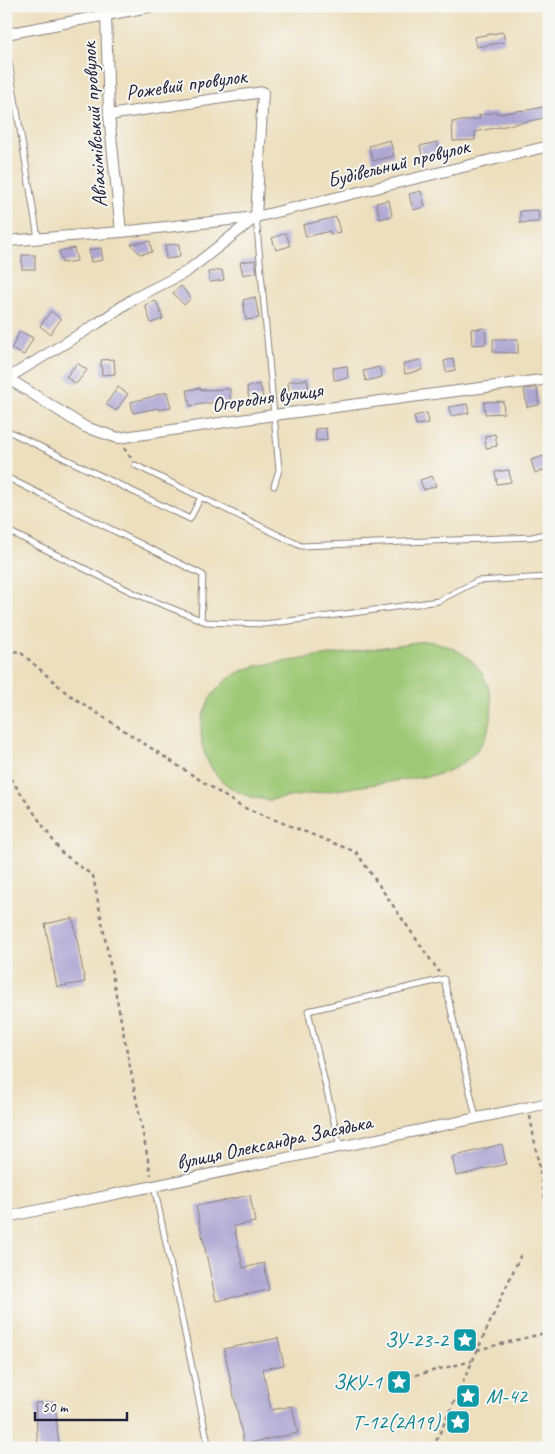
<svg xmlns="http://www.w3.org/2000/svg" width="555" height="1454" font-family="Caveat,sans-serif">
<rect width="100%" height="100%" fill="#f6f6f2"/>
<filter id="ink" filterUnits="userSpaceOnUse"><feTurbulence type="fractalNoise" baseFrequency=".02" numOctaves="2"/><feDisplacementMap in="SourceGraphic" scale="10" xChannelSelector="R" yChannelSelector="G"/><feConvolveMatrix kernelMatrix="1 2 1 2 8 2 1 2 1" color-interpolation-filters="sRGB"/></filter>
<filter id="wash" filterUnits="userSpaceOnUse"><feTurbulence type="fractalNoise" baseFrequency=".0096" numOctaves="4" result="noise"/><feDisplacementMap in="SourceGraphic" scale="20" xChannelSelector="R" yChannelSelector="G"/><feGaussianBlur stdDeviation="1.12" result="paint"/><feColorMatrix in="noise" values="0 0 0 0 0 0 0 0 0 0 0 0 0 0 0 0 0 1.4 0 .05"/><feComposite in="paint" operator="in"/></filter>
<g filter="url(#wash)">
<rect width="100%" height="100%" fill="#eddfbd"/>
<path fill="#9ec874" stroke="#607558" d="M424,641C507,647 517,754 436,775L269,800C186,794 176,687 256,666Z"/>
<g id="blocks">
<g fill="#aea7d3">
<polygon points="503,32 505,42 476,47 474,37"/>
<polygon points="548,106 549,117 475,132 475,140 453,141 452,122 480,119 479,115 497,112 498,114 523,110 523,111"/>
<polygon points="390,140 394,156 373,161 369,146"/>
<polygon points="437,142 440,155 423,159 420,146"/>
<polygon points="421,191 425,207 413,210 409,194"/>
<polygon points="389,200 392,216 380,219 376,203"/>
<polygon points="538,210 539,222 520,223 520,211"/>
<polygon points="336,217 340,232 330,234 330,231 306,237 303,225"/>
<polygon points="286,233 290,246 276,250 272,238"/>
<polygon points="150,241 152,252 140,254 131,244"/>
<polygon points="179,244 180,257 166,259 165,245"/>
<polygon points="74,248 77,261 62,263 59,251"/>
<polygon points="101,248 103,260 91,262 89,250"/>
<rect x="22" y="255" width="13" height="14"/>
<polygon points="255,260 257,272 243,275 240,262"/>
<polygon points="222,270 224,280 210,282 208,272"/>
<polygon points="181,286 191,298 184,305 173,293"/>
<polygon points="255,297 259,318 246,320 243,300"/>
<polygon points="156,301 163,319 151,323 145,305"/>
<polygon points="51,311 61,319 50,334 40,326"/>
<polygon points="485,328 486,344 472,345 471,329"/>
<polygon points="20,331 33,338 24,355 11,349"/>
<polygon points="493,339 518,339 518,353 493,352"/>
<polygon points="114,359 115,374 102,375 101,360"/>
<polygon points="453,359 455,370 446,372 444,361"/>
<polygon points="420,360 422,370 405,374 403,364"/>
<polygon points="77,363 87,370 76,384 66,377"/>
<polygon points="347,366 348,378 334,380 333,368"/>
<polygon points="379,367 382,377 366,381 363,371"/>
<polygon points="307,379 309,390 289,393 288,382"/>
<polygon points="260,384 263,397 249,400 247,387"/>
<polygon points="118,387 128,394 116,411 106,404"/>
<polygon points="200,388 201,390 230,389 230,402 209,403 190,406 187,390"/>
<polygon points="537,388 539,405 527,407 524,389"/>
<polygon points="167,392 171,407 159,410 158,408 133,413 131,402 155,396 155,395"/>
<polygon points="503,401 504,413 485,414 484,402"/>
<polygon points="467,404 469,413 451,416 449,407"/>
<polygon points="427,413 429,423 416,425 414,416"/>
<polygon points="326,428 327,440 316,441 315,429"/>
<polygon points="495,434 497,446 486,448 485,436"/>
<polygon points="544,456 548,469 535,473 531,460"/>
<polygon points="509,470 511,482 497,484 495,472"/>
<polygon points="432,476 436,486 424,490 420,480"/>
<polygon points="73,918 85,982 57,987 45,924"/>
<polygon points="502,1144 506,1164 456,1176 452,1157"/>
<polygon points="250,1195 255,1222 234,1226 243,1268 264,1263 269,1290 216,1301 196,1206"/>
<polygon points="278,1338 284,1365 263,1369 271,1410 292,1406 298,1433 244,1444 224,1349"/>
<polygon points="55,1402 59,1448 38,1448 35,1403"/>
</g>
</g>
</g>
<g filter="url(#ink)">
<use href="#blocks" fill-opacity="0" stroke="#88807c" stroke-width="1"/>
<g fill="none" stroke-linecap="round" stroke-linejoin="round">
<defs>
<g id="service">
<polyline points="6,44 38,238"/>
<polyline points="256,217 279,470 274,486"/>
<polyline points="6,430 190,519 201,497"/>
<polyline points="135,465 301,546 532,537 549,533"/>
<polyline points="6,477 203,575 201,620"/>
<polyline points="6,530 136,594 206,622 265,624 360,612 438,601 477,581 549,577"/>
<polyline points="340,1147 308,1011 444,979 476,1118"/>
<polyline points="154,1186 209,1448"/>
</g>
<g id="minor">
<polyline points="106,15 109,115 121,232"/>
<polyline points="6,34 154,6"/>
<polyline points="6,241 121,232 256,217 549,146"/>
<polyline points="6,377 85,427 118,438 274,415 549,379"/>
<polyline points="8,378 98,323 133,299 186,272 256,217 263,92 109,115"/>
<polyline points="6,1217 549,1103"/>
</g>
</defs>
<use href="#service" stroke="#88807c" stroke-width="7"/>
<use href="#minor" stroke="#88807c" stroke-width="12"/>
<g stroke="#88807c" stroke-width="2.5" stroke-dasharray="4 4" stroke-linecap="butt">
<polyline points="124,448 131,458"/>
<polyline points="6,653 19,651 68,694 240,806 356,852 439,972"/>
<polyline points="6,772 61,852 93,876 151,1175"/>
<polyline points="530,1116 548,1216"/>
<polyline points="477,1350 549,1332"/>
<polyline points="400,1379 472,1361"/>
<polyline points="433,1448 522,1252"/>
</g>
<use href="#service" stroke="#fff" stroke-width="5"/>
<use href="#minor" stroke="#fff" stroke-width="10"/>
</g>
</g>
<defs>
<symbol id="sight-square" viewBox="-11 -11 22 22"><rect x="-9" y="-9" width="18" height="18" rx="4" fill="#0f9aa8" stroke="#f6f6f2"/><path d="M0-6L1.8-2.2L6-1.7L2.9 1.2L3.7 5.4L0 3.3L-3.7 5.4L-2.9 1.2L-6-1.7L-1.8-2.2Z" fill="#fff"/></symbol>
</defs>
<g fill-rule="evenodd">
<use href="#sight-square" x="451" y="1326" width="28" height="28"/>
<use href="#sight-square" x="385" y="1368" width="28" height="28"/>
<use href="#sight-square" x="454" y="1382" width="28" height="28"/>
<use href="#sight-square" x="444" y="1408" width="28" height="28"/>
</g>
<g text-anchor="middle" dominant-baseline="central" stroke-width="4" stroke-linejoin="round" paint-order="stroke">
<g font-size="21" fill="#22223b" stroke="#f6f6f2">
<text transform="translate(186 84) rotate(-8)">Рожевий провулок</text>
<text transform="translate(94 125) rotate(-94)">Авіахімівський провулок</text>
<text transform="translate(398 163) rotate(-14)">Будівельний провулок</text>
<text transform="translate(267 397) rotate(-8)">Огородня вулиця</text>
<text transform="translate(274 1142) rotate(-12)">вулиця Олександра Засядька</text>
</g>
<g font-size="21" fill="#0d838f" stroke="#f6f6f2" text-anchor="end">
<text x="448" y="1340">ЗУ-23-2</text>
<text x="382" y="1382">ЗКУ-1</text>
<text x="486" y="1396" text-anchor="start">М-42</text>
<text x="440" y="1422">Т-12(2А19)</text>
</g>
</g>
<rect width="555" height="1454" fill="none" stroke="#f6f6f2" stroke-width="25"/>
<path d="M35 1412v8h92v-8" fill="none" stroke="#22223b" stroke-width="2.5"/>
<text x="42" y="1412" font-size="15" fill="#22223b" stroke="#f6f6f2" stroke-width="4" paint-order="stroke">50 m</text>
</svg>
